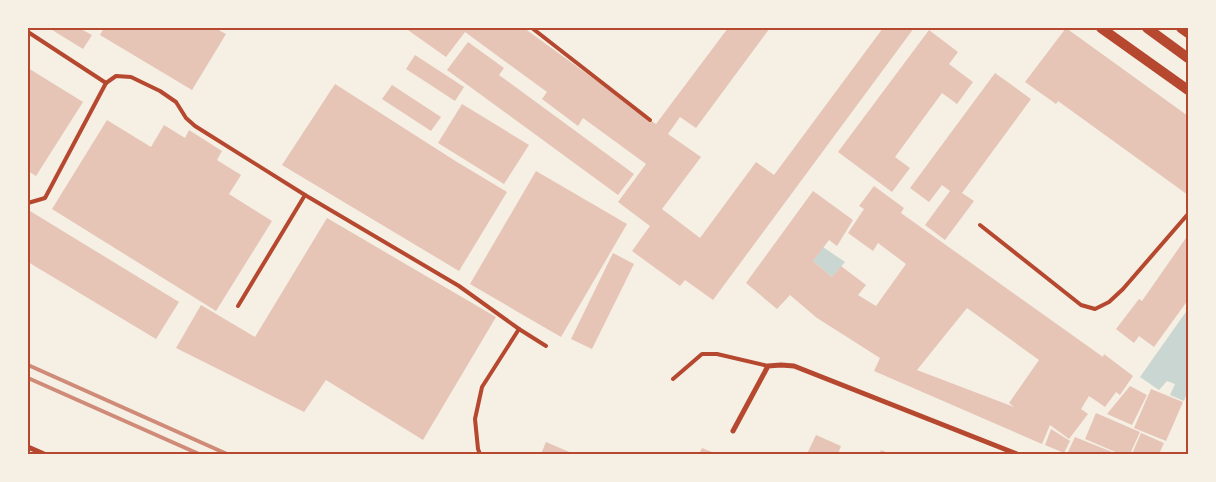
<svg xmlns="http://www.w3.org/2000/svg" width="1216" height="482" font-family="'Space Grotesk',sans-serif">
<rect width="100%" height="100%" fill="#f6efe4"/>
<g fill="#c9d6d2">
<polygon points="823,247 845,262 832,277 813,261"/>
<polygon points="1188,309 1188,390 1184,401 1170,395 1175,384 1167,381 1159,390 1140,377"/>
</g>
<g fill="#e6c5b7" fill-rule="evenodd">
<polygon points="49,28 79,28 92,35 83,49"/>
<polygon points="104,28 215,28 226,34 192,90 100,35"/>
<polygon points="405,28 524,28 656,124 728,28 770,28 696,128 680,117 668,134 701,157 662,209 700,238 756,162 774,175 883,28 914,28 713,300 685,280 680,286 632,251 650,226 618,202 646,164 583,118 578,126 542,99 547,92 465,32 446,57"/>
<polygon points="1066,28 1188,116 1188,195 1058,101 1056,104 1025,82"/>
<polygon points="929,30 958,52 949,64 973,82 957,104 942,93 895,157 910,168 892,192 838,152"/>
<polygon points="468,42 504,68 499,75 634,174 618,195 447,70"/>
<polygon points="415,55 464,87 455,101 406,69"/>
<polygon points="28,68 83,102 36,176 28,171"/>
<polygon points="995,73 1031,99 962,193 974,201 945,240 925,225 950,191 942,185 929,202 910,188"/>
<polygon points="335,84 457,162 507,192 459,271 282,165"/>
<polygon points="392,85 441,117 431,131 382,99"/>
<polygon points="462,104 529,145 504,184 438,143"/>
<polygon points="107,120 151,147 164,125 185,138 189,130 222,151 217,160 241,175 229,194 272,221 216,311 52,209"/>
<polygon points="536,171 627,224 561,337 470,284"/>
<path d="M874,186L904,208L901,213L1103,357L1104,354L1133,376L1120,395L1116,392L1105,407L1089,396L1081,409L1088,414L1069,439L1050,425L1042,444L874,371L880,358L817,318L790,295L777,309L746,283L813,191L853,220L837,246L829,240L813,261L832,277L841,266L866,285L858,295L876,306L906,264L878,243L873,251L848,233L864,209L859,206ZM967,308L1039,360L1009,403L1014,407L917,370Z"/>
<polygon points="30,211 179,302 156,339 28,262 28,215"/>
<polygon points="327,218 496,317 423,440 326,380 304,412 176,348 201,305 255,337"/>
<polygon points="1188,235 1188,300 1154,347 1139,336 1134,343 1116,329 1139,299 1142,301"/>
<polygon points="613,253 634,264 592,349 571,339"/>
<polygon points="1130,386 1147,395 1132,425 1107,414"/>
<polygon points="1151,389 1183,402 1166,441 1134,428"/>
<polygon points="1096,413 1140,432 1130,454 1120,454 1085,439"/>
<polygon points="1051,429 1070,441 1064,453 1045,445"/>
<polygon points="1141,433 1164,443 1159,454 1132,454"/>
<polygon points="816,435 841,446 838,454 807,454"/>
<polygon points="1075,437 1117,454 1067,454"/>
<polygon points="546,442 574,454 541,454"/>
<polygon points="702,448 717,454 699,454"/>
<polygon points="881,450 891,454 879,454"/>
</g>
<g fill="none" stroke-linecap="round" stroke-linejoin="round">
<g stroke="#b5482f" stroke-width="4">
<polyline points="532,28 650,120"/>
<polyline points="28,32 106,83 45,198 28,203"/>
<polyline points="106,83 116,76 131,77 160,91 176,102 186,118 195,126 305,195 459,286 519,329 546,346"/>
<polyline points="980,225 1081,305 1095,309 1109,302 1123,289 1188,214"/>
<polyline points="238,306 305,195"/>
<polyline points="673,379 702,354 717,354 768,366"/>
<polyline points="480,454 478,449 475,419 482,387 519,329"/>
</g>
<g stroke="#b5482f" stroke-width="5">
<polyline points="733,431 768,366 781,365 794,366 1017,454"/>
<polyline points="28,447 44,454"/>
</g>
<g stroke="#b5482f" stroke-width="10">
<polyline points="1101,28 1188,90"/>
<polyline points="1147,28 1188,58"/>
<polyline points="1181,28 1188,33"/>
</g>
<g stroke="#cf8b77" stroke-width="4">
<polyline points="28,365 227,454"/>
<polyline points="28,378 199,454"/>
</g>
</g>
<rect width="1216" height="482" fill="none" stroke="#f6efe4" stroke-width="58"/>
<rect x="29" y="29" width="1158" height="424" fill="none" stroke="#b5482f" stroke-width="2"/>
</svg>
